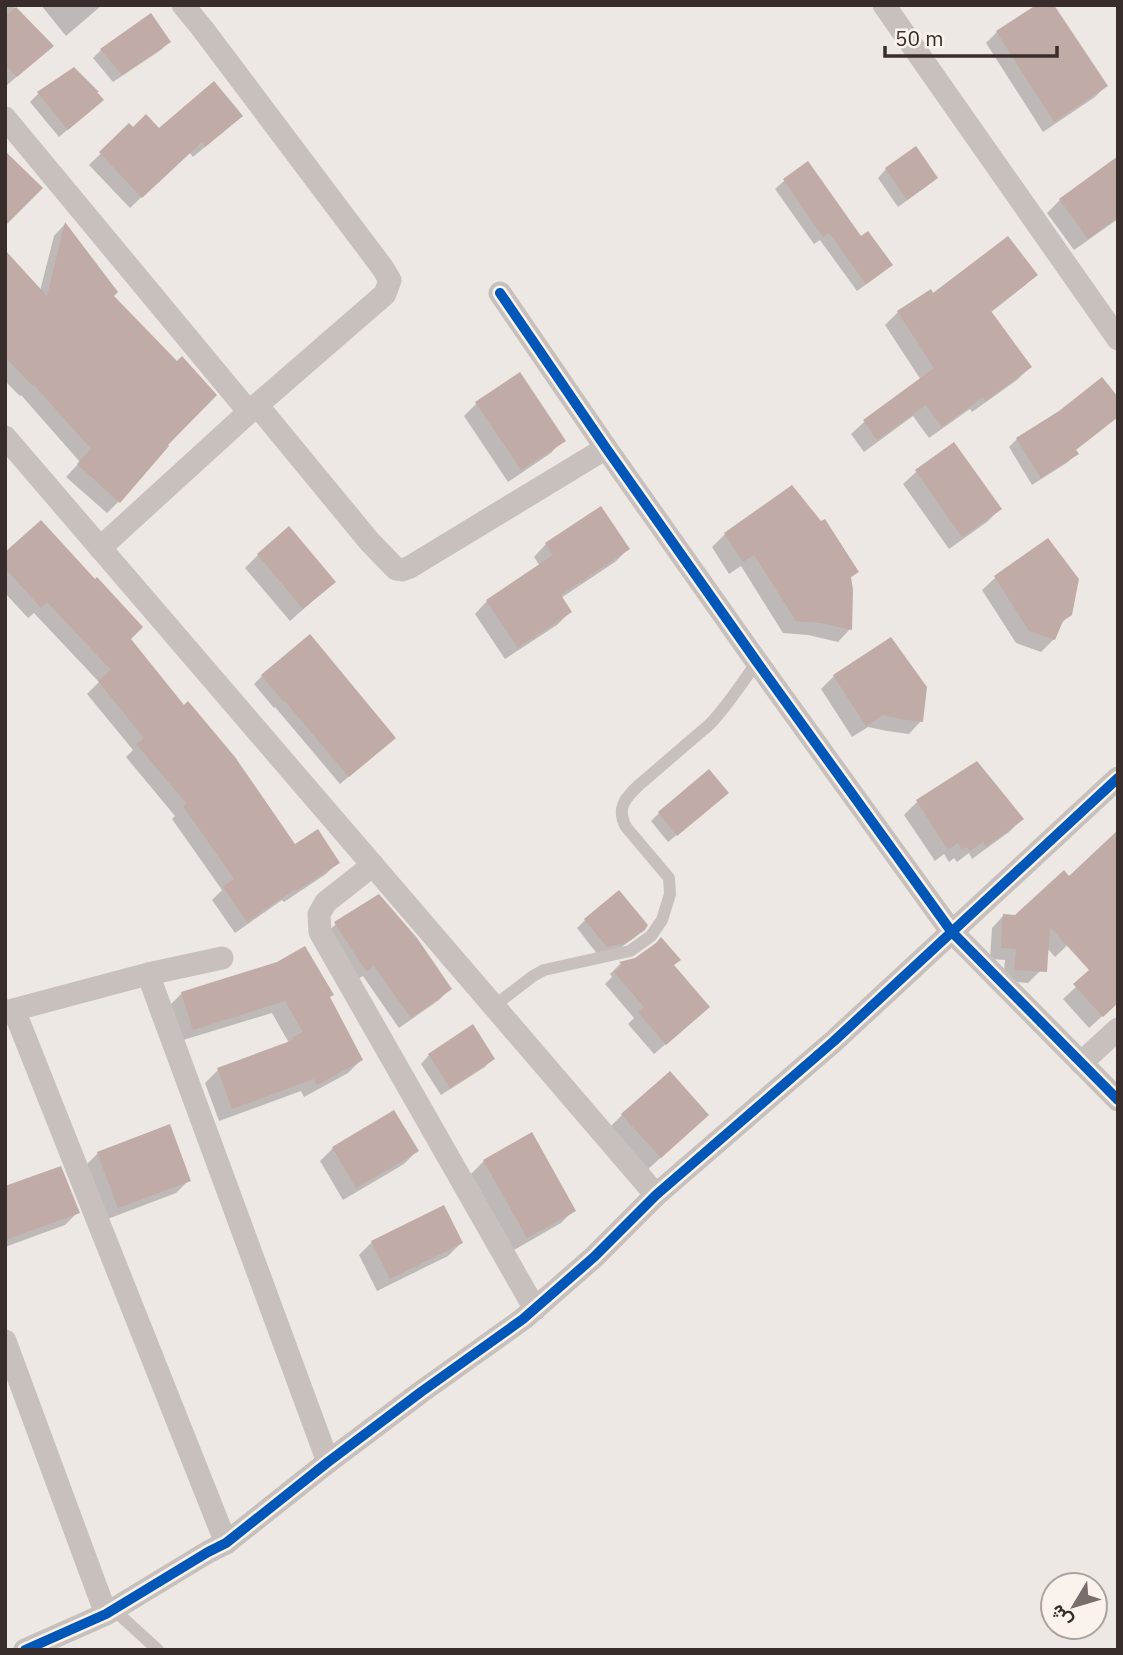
<svg xmlns="http://www.w3.org/2000/svg" width="1123" height="1655" font-family="'IBM Plex Sans',Vazirmatn,sans-serif">
<rect width="100%" height="100%" fill="#eee8e4"/>
<g fill="#0003">
<polygon points="5,5 12,5 51,46 5,87"/>
<polygon points="41,5 102,5 66,36"/>
<polygon points="997,32 1106,86 1095,97 1043,132 986,43"/>
<polygon points="169,41 161,50 113,82 93,58 101,50"/>
<polygon points="74,69 93,108 59,137 30,102 38,94"/>
<polygon points="129,126 132,129 159,130 229,127 193,157 189,152 130,208 89,165"/>
<polygon points="915,149 936,178 927,186 898,207 878,178 886,169"/>
<polygon points="1118,158 1118,219 1074,250 1047,213 1060,200"/>
<polygon points="808,164 860,238 891,265 882,273 857,291 820,240 814,244 775,189 784,181"/>
<polygon points="65,224 112,296 165,445 119,501 107,513 66,477 80,462 21,395 20,396 5,381 5,252 40,291 54,236"/>
<polygon points="1036,275 1023,287 990,313 1030,367 1017,380 972,412 970,409 929,438 913,416 864,452 851,434 864,422 921,380 885,325 898,312 933,296"/>
<polygon points="477,403 563,440 551,453 508,482 464,416"/>
<polygon points="1017,439 1075,451 1076,454 1068,462 1032,485 1009,447"/>
<polygon points="954,445 1000,509 987,522 949,549 903,484 916,472"/>
<polygon points="725,534 857,572 849,579 850,629 838,642 808,635 783,633 741,566 729,574 712,547"/>
<polygon points="1048,540 1070,614 1060,625 1054,639 1041,652 1016,643 982,590 995,578"/>
<polygon points="546,544 628,549 615,562 561,598 570,612 557,625 505,659 475,614 487,601 540,566 534,557"/>
<polygon points="5,554 129,639 294,846 338,862 326,874 284,902 282,900 235,933 212,900 222,890 172,819 175,816 126,757 133,750 87,694 99,682 34,613 28,618 5,593"/>
<polygon points="258,555 334,582 290,621 245,568"/>
<polygon points="262,676 385,746 340,784 275,707 274,708 254,684"/>
<polygon points="834,676 921,721 909,734 887,731 868,727 852,737 821,689"/>
<polygon points="977,763 1022,819 1009,832 972,859 969,853 957,862 954,858 949,862 944,854 935,861 904,815 917,802"/>
<polygon points="718,801 668,842 651,821 659,813"/>
<polygon points="1069,879 1118,897 1055,957 1047,948 1046,965 1028,983 1003,981 1005,960 990,959 992,928 1003,916 1016,917"/>
<polygon points="585,920 643,929 634,938 616,951 598,955 577,928"/>
<polygon points="336,924 450,989 439,1000 399,1028 363,976 354,981 324,935"/>
<polygon points="636,960 672,966 697,1017 654,1054 628,1024 634,1018 605,984 612,977 610,974 620,964"/>
<polygon points="277,963 328,998 361,1060 348,1073 304,1097 301,1091 219,1121 205,1083 218,1070 289,1043 272,1013 180,1041 169,1006 182,993"/>
<polygon points="1076,987 1118,1002 1089,1028 1063,999"/>
<polygon points="472,1027 493,1058 485,1067 441,1095 421,1064 429,1055"/>
<polygon points="393,1112 417,1151 404,1164 343,1200 320,1161 333,1148"/>
<polygon points="622,1115 694,1128 647,1170 609,1128"/>
<polygon points="98,1153 189,1180 176,1193 105,1220 85,1166"/>
<polygon points="484,1161 574,1210 561,1223 514,1250 471,1174"/>
<polygon points="5,1188 78,1212 65,1225 5,1247"/>
<polygon points="372,1242 461,1243 448,1256 377,1291 359,1255"/>
</g>
<g fill="#c0aba6">
<polygon points="1036,5 1054,5 1108,86 1054,122 996,31"/>
<polygon points="16,7 54,46 17,77 5,65 5,17"/>
<polygon points="151,13 171,42 122,75 100,49"/>
<polygon points="74,67 99,92 97,92 104,100 68,130 37,92"/>
<polygon points="214,81 243,116 205,147 202,142 142,198 99,152 129,123 133,127 146,114 159,128"/>
<polygon points="916,146 938,178 907,200 885,168"/>
<polygon points="5,151 43,188 5,226"/>
<polygon points="1118,156 1118,217 1088,239 1059,199"/>
<polygon points="808,161 861,236 868,231 893,265 866,284 829,233 823,237 783,179"/>
<polygon points="65,222 118,292 114,296 177,361 182,356 217,395 168,445 169,446 120,503 77,464 91,449 34,385 33,386 5,357 5,250 47,296"/>
<polygon points="1008,236 1038,275 991,311 1032,367 986,401 983,397 942,427 926,405 877,440 863,420 934,368 897,311 931,289 933,293"/>
<polygon points="520,372 566,441 521,470 475,402"/>
<polygon points="1102,377 1118,397 1118,417 1076,450 1079,454 1041,478 1016,438 1059,411"/>
<polygon points="954,442 1002,509 962,537 915,470"/>
<polygon points="792,485 821,521 825,519 859,572 851,577 853,590 852,630 821,623 796,621 754,555 743,562 724,533"/>
<polygon points="601,506 630,549 561,595 572,612 518,648 486,600 553,555 545,543"/>
<polygon points="41,520 95,579 97,577 143,627 131,639 184,705 188,701 235,757 295,844 318,829 340,863 296,891 295,889 247,922 223,887 234,879 183,806 186,803 136,744 144,738 98,681 111,670 47,602 41,608 5,568 5,552"/>
<polygon points="289,526 336,582 303,609 257,554"/>
<polygon points="1048,538 1079,579 1072,615 1063,621 1055,640 1029,631 994,576"/>
<polygon points="310,634 396,738 349,777 284,700 283,701 261,675"/>
<polygon points="891,637 927,687 923,722 900,719 883,715 866,726 833,675"/>
<polygon points="977,761 1024,819 986,847 983,842 970,851 967,847 962,850 958,843 948,850 916,800"/>
<polygon points="709,769 729,793 677,836 658,812"/>
<polygon points="1118,830 1118,1003 1103,1017 1073,984 1089,970 1050,927 1047,972 1014,970 1016,949 1001,948 1003,914 1015,915 1064,870 1069,876"/>
<polygon points="619,890 648,925 645,930 626,943 607,947 584,919"/>
<polygon points="379,894 417,938 452,989 411,1018 374,966 366,971 334,922"/>
<polygon points="661,937 681,960 674,965 710,1007 666,1045 638,1012 644,1007 614,972 622,965 619,962 635,958 656,943"/>
<polygon points="305,946 334,995 330,997 363,1060 317,1085 314,1079 232,1109 217,1068 293,1040 292,1038 303,1032 285,1001 193,1030 181,992 277,962"/>
<polygon points="473,1024 495,1059 450,1088 428,1054"/>
<polygon points="670,1071 709,1115 661,1158 621,1114"/>
<polygon points="394,1110 419,1151 356,1188 332,1147"/>
<polygon points="170,1124 191,1181 118,1208 97,1152"/>
<polygon points="532,1132 576,1211 527,1238 483,1160"/>
<polygon points="61,1166 80,1213 5,1240 5,1186"/>
<polygon points="444,1205 463,1243 390,1279 371,1241"/>
</g>
<g fill="none" stroke-linecap="round" stroke-linejoin="round">
<g stroke="#c7c0bd" stroke-width="12">
<path d="M494,1006L533,976L544,970L630,951L651,936L662,920L670,894L669,878L626,827C616,808 625,798 639,785L710,724C728,705 742,683 757,662"/>
<polyline points="113,1609 158,1650"/>
</g>
<g stroke="#c7c0bd" stroke-width="23">
<polyline points="884,5 1118,339"/>
<polyline points="5,118 249,412"/>
<polyline points="500,293 606,448 757,662 951,931 1118,1100"/>
<polyline points="257,405 369,541 396,569 402,570 410,567 606,448"/>
<polyline points="5,437 656,1195"/>
<polyline points="100,548 249,412 385,294 390,280 382,267 202,28 183,5"/>
<polyline points="373,865 326,902 319,914 320,932 535,1309"/>
<polyline points="148,974 328,1462"/>
<polyline points="14,1010 226,1543"/>
<polyline points="5,1012 148,974 222,958"/>
<polyline points="1081,1063 1118,1029"/>
<polyline points="5,1341 106,1614"/>
<polyline points="25,1650 106,1614 208,1552 226,1543 328,1462 421,1392 523,1319 594,1257 656,1195 834,1041 1118,778"/>
</g>
<defs>
<g id="cycleway">
<polyline points="500,293 606,448 757,662 951,931 1118,1100"/>
<polyline points="25,1650 106,1614 208,1552 226,1543 328,1462 421,1392 523,1319 594,1257 656,1195 834,1041 1118,778"/>
</g>
</defs>
<use href="#cycleway" stroke="#faf2ec" stroke-width="15"/>
<use href="#cycleway" stroke="#0057b8" stroke-width="10"/>
</g>
<rect width="1123" height="1655" fill="none" stroke="#382d2b" stroke-width="14"/>
<g transform="translate(1074 1606) rotate(232)"><circle r="33" fill="#faf2ec" stroke="#aca39f" stroke-width="2"/>
<path d="M0-5L12 26L0 18L-12 26Z" fill="#786e6c"/>
<text y="-10" font-size="19" font-weight="bold" text-anchor="middle" fill="#382d2b">ش</text>
</g>
<path d="M885 46v10h172v-10" fill="none" stroke="#382d2b" stroke-width="3.5"/>
<text x="895" y="46" font-size="21" fill="#382d2b" stroke="#faf2ec" stroke-width="5" paint-order="stroke">50 m</text>
</svg>
